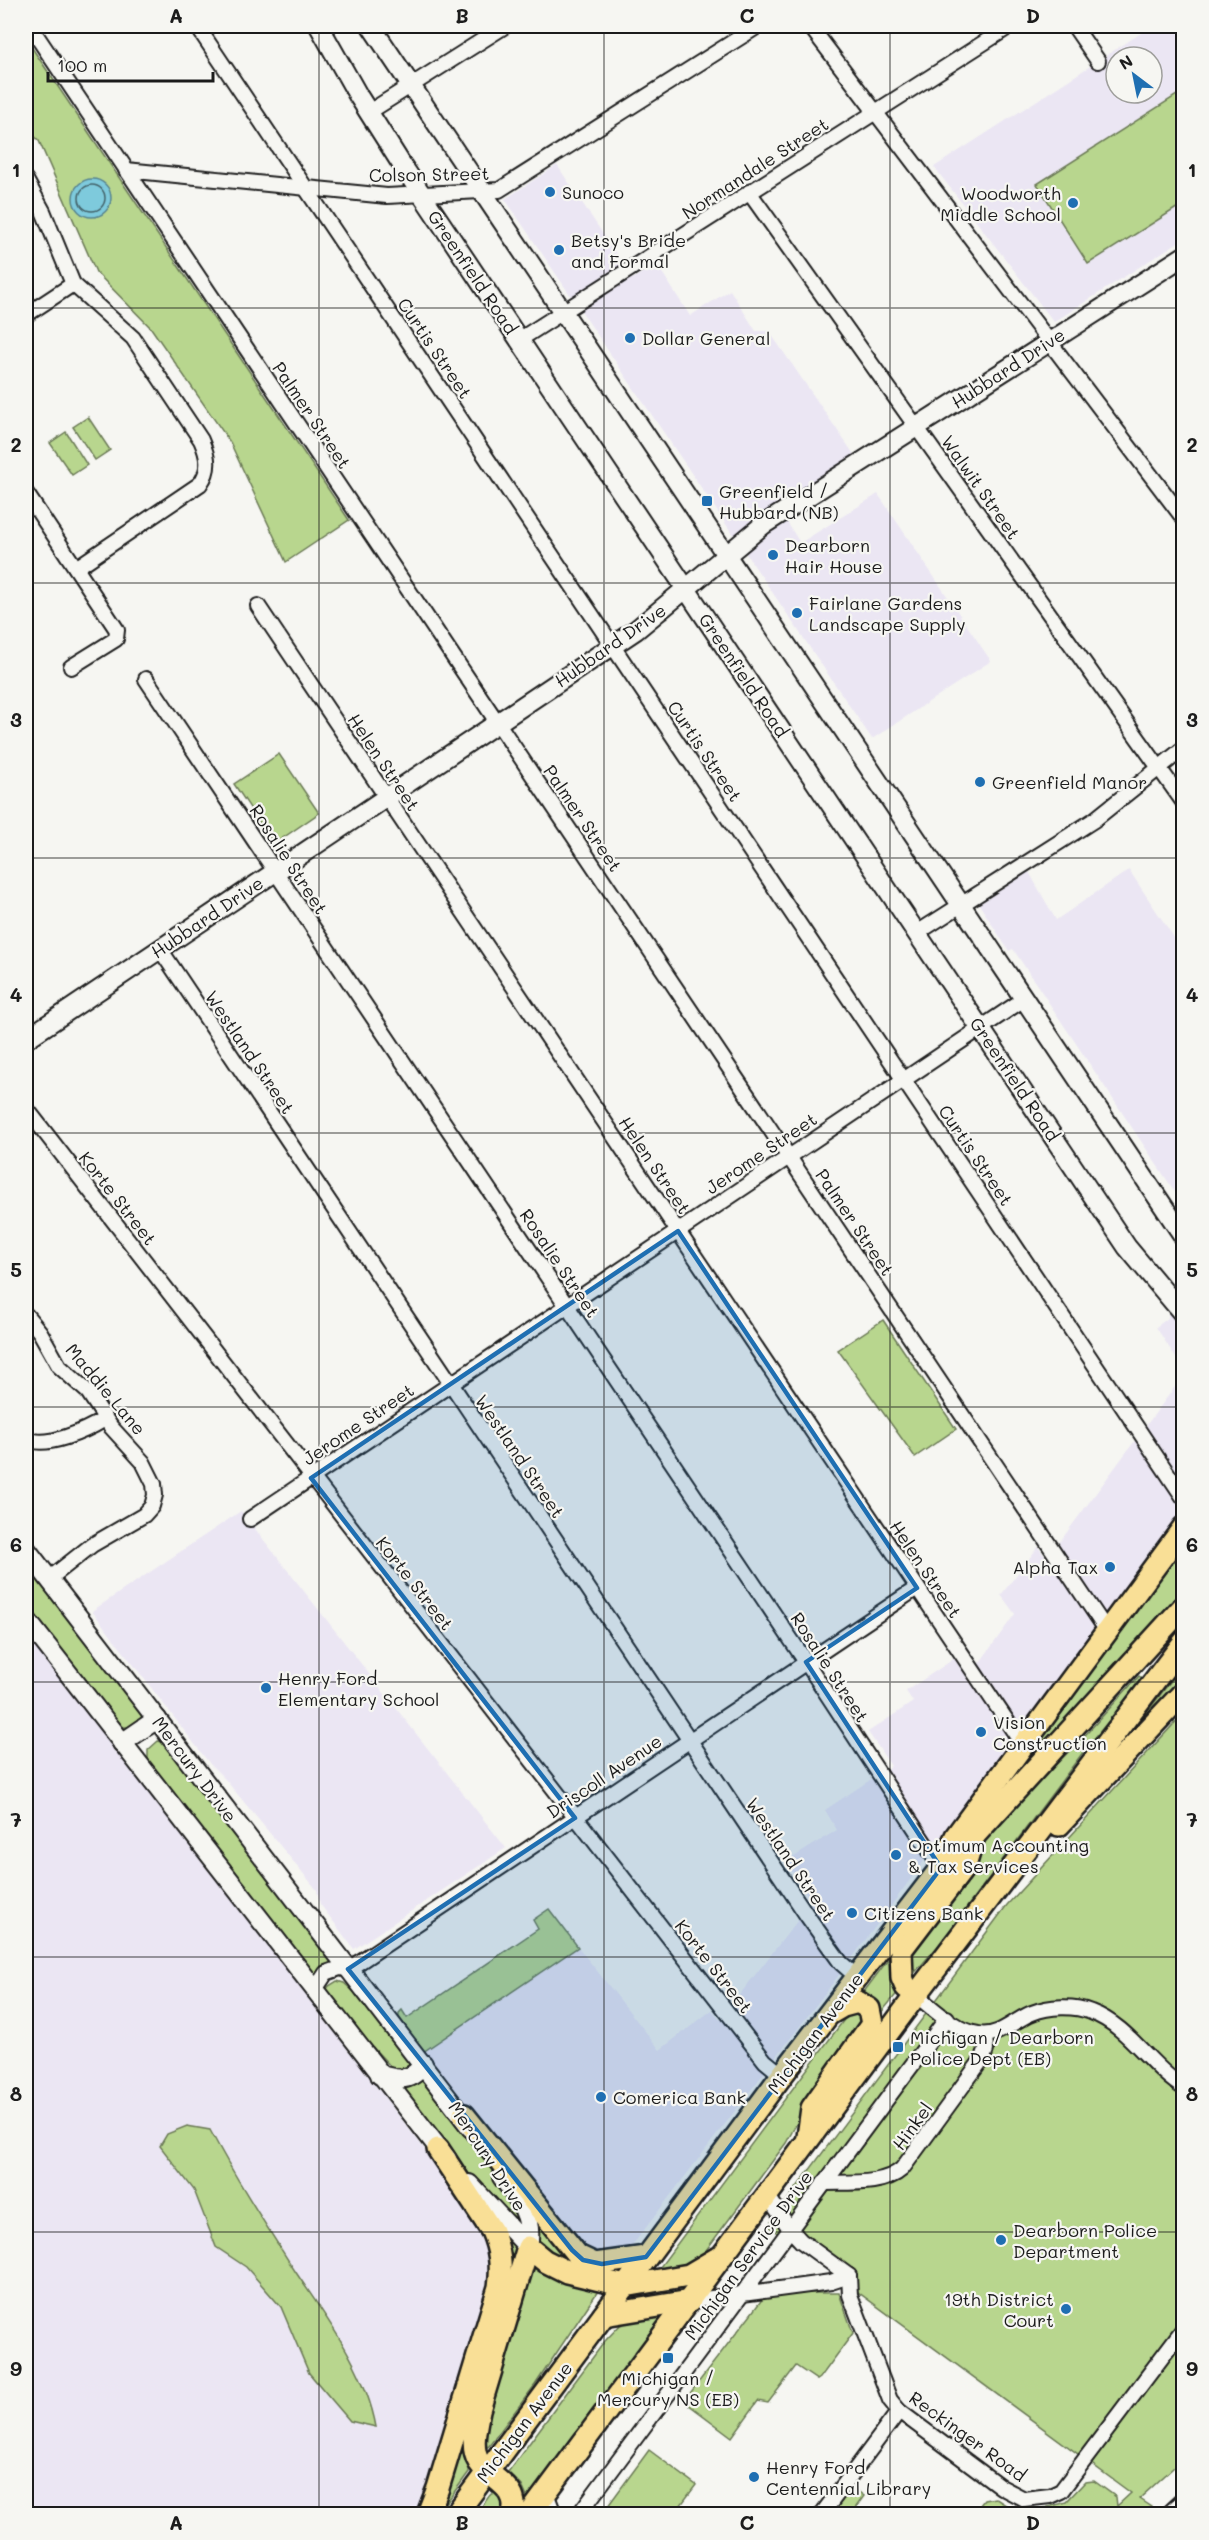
<svg xmlns="http://www.w3.org/2000/svg" width="1209" height="2540" font-family="Mali,sans-serif">
<rect width="100%" height="100%" fill="#f6f6f2"/>
<filter id="ink" filterUnits="userSpaceOnUse"><feTurbulence type="fractalNoise" baseFrequency=".0167" numOctaves="2"/><feDisplacementMap in="SourceGraphic" scale="12" xChannelSelector="R" yChannelSelector="G"/><feConvolveMatrix kernelMatrix="1 2 1 2 8 2 1 2 1" color-interpolation-filters="sRGB"/></filter>
<g filter="url(#ink)">
<g fill="#ebe6f3" fill-rule="evenodd">
<path d="M1152,26H1183V239L1054,322L934,167ZM1116,57H1152V93H1116Z"/>
<polygon points="557,165 633,279 656,263 690,316 730,290 756,331 769,331 853,453 863,473 787,522 800,543 878,494 991,661 872,739 505,199"/>
<polygon points="1129,870 1183,951 1183,1204 1013,949 1009,951 979,904 1029,872 1056,920"/>
<polygon points="1168,1311 1183,1326 1183,1369 1156,1327 1168,1318"/>
<polygon points="1183,1376 1183,1512 855,1954 631,2247 614,2258 579,2249 423,2052 578,1947 660,2050 712,2010 720,2020 812,1902 786,1862 837,1830 825,1810 891,1766 868,1732 913,1702 906,1691 967,1650 978,1665 1015,1614 1001,1595 1038,1547 1047,1559"/>
<polygon points="241,1511 506,1848 354,1949 320,1904 317,1890 224,1778 210,1764 92,1611"/>
<polygon points="26,1632 484,2226 496,2260 423,2514 26,2514"/>
</g>
<g fill="#b8d68e" stroke="#6a7955" stroke-width="1.5">
<polygon points="26,39 349,520 286,562 230,442 151,328 96,272 39,141 26,127"/>
<polygon points="1183,91 1183,204 1088,264 1037,184"/>
<polygon points="88,417 110,450 95,460 73,427"/>
<polygon points="66,432 87,465 72,475 50,443"/>
<polygon points="279,754 319,813 274,844 234,784"/>
<polygon points="883,1320 956,1429 915,1457 838,1350"/>
<polygon points="1183,1540 1183,1590 999,1794"/>
<polygon points="26,1558 142,1713 141,1719 133,1727 122,1727 117,1724 26,1606"/>
<polygon points="1183,1665 1183,1677 1128,1737"/>
<polygon points="1139,1676 1143,1679 1084,1751 937,1947 911,1977 907,1959 987,1835 1087,1733"/>
<polygon points="1183,1714 1184,2458 1139,2499 1151,2507 1141,2514 973,2514 984,2500 995,2498 1015,2511 1031,2512 1066,2502 1085,2482 1094,2481 1116,2497 1117,2506 1131,2493 768,2226 1007,1905"/>
<polygon points="158,1741 167,1743 336,1966 316,1976 148,1761 148,1750"/>
<polygon points="549,1909 578,1947 423,2052 399,2017 399,2013 402,2010 407,2018 538,1929 533,1920"/>
<polygon points="893,1953 899,1991 880,2014 872,1999 863,1993"/>
<polygon points="337,1981 344,1983 354,1992 411,2054 412,2068 399,2072 393,2069 354,2027 326,1990 329,1986"/>
<polygon points="854,2010 866,2017 805,2108 786,2143 704,2253 683,2268 657,2271 849,2013"/>
<polygon points="423,2077 443,2097 521,2211 521,2234 448,2149 404,2090 416,2084"/>
<path d="M187,2126L210,2130C236,2179 265,2224 295,2271C327,2319 366,2370 376,2427L350,2421L309,2373L281,2307L246,2267L216,2247L194,2190L160,2146L167,2134Z"/>
<polygon points="502,2168 609,2275 543,2254"/>
<polygon points="492,2221 520,2244 469,2444 469,2472 438,2514 500,2295"/>
<polygon points="528,2255 600,2288 535,2385 489,2446 484,2449 480,2431"/>
<polygon points="767,2293 839,2293 853,2333 820,2378 817,2380 796,2366 768,2403 758,2401 732,2437 684,2401"/>
<polygon points="666,2312 530,2496 527,2497 522,2486 508,2472 605,2341 624,2321"/>
<polygon points="649,2450 696,2485 674,2514 602,2514"/>
<polygon points="855,2489 864,2496 851,2514 831,2514 849,2491"/>
<polygon points="495,2493 500,2493 507,2514 476,2514 490,2495"/>
</g>
<circle fill="#7ecadc" stroke="#57848f" stroke-width="1.5" cx="92" cy="198" r="19"/>
<g fill="none" stroke-linecap="round" stroke-linejoin="round">
<circle stroke="#436269" stroke-width="1.5" cx="92" cy="198" r="13"/>
<defs>
<g id="street">
<polyline points="30,26 1107,1631"/>
<polyline points="197,26 1184,1498"/>
<polyline points="810,26 1184,519"/>
<polyline points="1074,26 1098,61"/>
<polyline points="369,112 505,26"/>
<polyline points="126,170 387,196 499,190 758,26"/>
<path d="M26,180L43,211L73,284L133,338L201,440C208,456 211,469 200,484L76,568"/>
<polyline points="749,192 1184,803"/>
<polyline points="26,315 73,284"/>
<polyline points="519,340 1010,26"/>
<polyline points="26,493 117,630 116,639 71,667"/>
<polyline points="258,606 1023,1745"/>
<polyline points="146,679 806,1662 941,1868"/>
<polyline points="917,933 1094,820 1184,748"/>
<polyline points="160,949 808,1917 841,1963 857,1977"/>
<polyline points="26,1108 765,2061 782,2075"/>
<polyline points="26,1315 40,1332 59,1366 88,1392 111,1427 143,1462 154,1484 155,1495 152,1506 144,1515 92,1545 49,1579"/>
<path d="M26,1438C45,1450 87,1430 105,1419"/>
<polyline points="250,1519 1024,999"/>
<polyline points="314,1991 326,1973 340,1968 348,1969 361,1961 917,1588"/>
<path d="M916,1995C934,2009 954,2030 978,2034C999,2038 1014,2020 1032,2013C1049,2006 1074,2005 1091,2012C1129,2026 1150,2067 1184,2088"/>
<path d="M824,2183C848,2182 883,2186 902,2169L983,2058L986,2050L985,2035"/>
<polyline points="767,2195 790,2229 801,2241 849,2276"/>
<polyline points="849,2276 850,2295 890,2400 899,2411 1001,2487 1024,2499 1050,2496 1061,2491 1184,2328"/>
<polyline points="690,2301 831,2282 849,2276"/>
<polyline points="546,2493 554,2514"/>
<polyline points="579,2514 947,2018"/>
<polyline points="822,2514 899,2411"/>
</g>
<g id="secondary">
<polyline points="319,26 359,97 402,165 1127,1247 1184,1315"/>
<polyline points="371,26 1184,1237"/>
<polyline points="26,1039 636,630 763,525 1184,256"/>
<polyline points="26,1549 471,2128"/>
<polyline points="26,1619 447,2159"/>
<polyline points="122,1743 157,1719"/>
<path d="M380,2075C398,2080 412,2082 423,2064"/>
<path d="M469,2184L528,2247C534,2218 519,2199 502,2177"/>
</g>
<g id="primary">
<polyline points="1059,1825 1184,1692"/>
<polyline points="950,1849 956,1836 1184,1527"/>
<polyline points="916,1995 906,1987 902,1978 901,1950 965,1866 974,1836"/>
<polyline points="464,2115 578,2256 595,2264 646,2257"/>
<polyline points="808,2137 812,2108 872,2024 869,2009 858,2002 843,2006 831,2013"/>
<polyline points="604,2315 690,2301"/>
<path d="M428,2514L438,2488L499,2287C502,2266 500,2250 492,2231L438,2149"/>
<polyline points="456,2514 782,2075 944,1864 974,1836 1184,1606"/>
<path d="M513,2514C520,2487 492,2481 479,2462C470,2448 476,2426 479,2410L528,2247L545,2261L567,2272L625,2286L689,2275L716,2259"/>
<polyline points="530,2514 916,1995 1184,1642"/>
</g>
</defs>
<use href="#street" stroke="#1c1c1c" stroke-width="18"/>
<use href="#secondary" stroke="#1c1c1c" stroke-width="22"/>
<use href="#primary" stroke="#1c1c1c" stroke-width="26"/>
<use href="#street" stroke="#f6f6f2" stroke-width="14"/>
<use href="#secondary" stroke="#f6f6f2" stroke-width="18"/>
<use href="#primary" stroke="#f9df96" stroke-width="21"/>
<polyline stroke="#1c1c1c" stroke-width="3" points="1156,2514 1184,2488"/>
</g>
</g>
<path fill="#1f6fb2" fill-opacity="0.2" stroke="#1f6fb2" stroke-width="4.5" stroke-linejoin="round" d="M678,1231L917,1588L806,1662L941,1868L646,2257L602,2264L583,2260L572,2250L348,1969L575,1818L311,1478Z"/>
<path fill="none" stroke="#1c1c1c" stroke-width="1.5" stroke-opacity="0.55" d="M319,26V2514M604,26V2514M890,26V2514M26,308H1184M26,583H1184M26,858H1184M26,1133H1184M26,1407H1184M26,1682H1184M26,1957H1184M26,2232H1184"/>
<g fill="#1f6fb2" stroke="#f6f6f2" stroke-width="2">
<circle cx="550" cy="192" r="6"/>
<circle cx="1073" cy="203" r="6"/>
<circle cx="559" cy="250" r="6"/>
<circle cx="630" cy="338" r="6"/>
<rect x="701" y="495" width="12" height="12" rx="3"/>
<circle cx="773" cy="555" r="6"/>
<circle cx="797" cy="613" r="6"/>
<circle cx="980" cy="782" r="6"/>
<circle cx="1110" cy="1567" r="6"/>
<circle cx="266" cy="1688" r="6"/>
<circle cx="981" cy="1732" r="6"/>
<circle cx="896" cy="1855" r="6"/>
<circle cx="852" cy="1913" r="6"/>
<rect x="892" y="2041" width="12" height="12" rx="3"/>
<circle cx="601" cy="2097" r="6"/>
<circle cx="1001" cy="2240" r="6"/>
<circle cx="1066" cy="2309" r="6"/>
<rect x="662" y="2352" width="12" height="12" rx="3"/>
<circle cx="754" cy="2477" r="6"/>
</g>
<g text-anchor="middle" dominant-baseline="central" stroke-width="4.5" stroke-linejoin="round" paint-order="stroke">
<g font-size="18" fill="#1c1c1c" stroke="#f6f6f2">
<text transform="translate(755 168) rotate(-33)">Normandale Street</text>
<text transform="translate(429 174) rotate(-1)">Colson Street</text>
<text transform="translate(473 272) rotate(56)">Greenfield Road</text>
<text transform="translate(435 348) rotate(56)">Curtis Street</text>
<text transform="translate(1008 368) rotate(-33)">Hubbard Drive</text>
<text transform="translate(312 415) rotate(56)">Palmer Street</text>
<text transform="translate(981 487) rotate(55)">Walwit Street</text>
<text transform="translate(610 645) rotate(-35)">Hubbard Drive</text>
<text transform="translate(744 675) rotate(56)">Greenfield Road</text>
<text transform="translate(705 751) rotate(56)">Curtis Street</text>
<text transform="translate(384 762) rotate(56)">Helen Street</text>
<text transform="translate(583 818) rotate(56)">Palmer Street</text>
<text transform="translate(289 859) rotate(57)">Rosalie Street</text>
<text transform="translate(207 917) rotate(-34)">Hubbard Drive</text>
<text transform="translate(250 1052) rotate(56)">Westland Street</text>
<text transform="translate(1015 1079) rotate(56)">Greenfield Road</text>
<text transform="translate(761 1153) rotate(-34)">Jerome Street</text>
<text transform="translate(976 1155) rotate(56)">Curtis Street</text>
<text transform="translate(655 1165) rotate(56)">Helen Street</text>
<text transform="translate(118 1198) rotate(52)">Korte Street</text>
<text transform="translate(855 1222) rotate(56)">Palmer Street</text>
<text transform="translate(560 1263) rotate(56)">Rosalie Street</text>
<text transform="translate(106 1389) rotate(50)">Maddie Lane</text>
<text transform="translate(358 1424) rotate(-34)">Jerome Street</text>
<text transform="translate(520 1456) rotate(56)">Westland Street</text>
<text transform="translate(926 1569) rotate(56)">Helen Street</text>
<text transform="translate(415 1583) rotate(52)">Korte Street</text>
<text transform="translate(830 1667) rotate(57)">Rosalie Street</text>
<text transform="translate(195 1769) rotate(53)">Mercury Drive</text>
<text transform="translate(604 1776) rotate(-34)">Driscoll Avenue</text>
<text transform="translate(791 1859) rotate(56)">Westland Street</text>
<text transform="translate(714 1966) rotate(52)">Korte Street</text>
<text transform="translate(815 2033) rotate(-53)">Michigan Avenue</text>
<text transform="translate(912 2126) rotate(-54)">Hinkel</text>
<text transform="translate(488 2156) rotate(57)">Mercury Drive</text>
<text transform="translate(748 2255) rotate(-54)">Michigan Service Drive</text>
<text transform="translate(524 2422) rotate(-53)">Michigan Avenue</text>
<text transform="translate(968 2436) rotate(36)">Reckinger Road</text>
</g>
<g font-size="18" fill="#1c1c1c" stroke="#f6f6f2" text-anchor="start">
<text x="562" y="192">Sunoco</text>
<text x="1061" y="193" text-anchor="end">Woodworth<tspan x="1061" dy="21">Middle School</tspan></text>
<text x="571" y="240">Betsy's Bride<tspan x="571" dy="21">and Formal</tspan></text>
<text x="642" y="338">Dollar General</text>
<text x="719" y="491">Greenfield /<tspan x="719" dy="21">Hubbard (NB)</tspan></text>
<text x="785" y="545">Dearborn<tspan x="785" dy="21">Hair House</tspan></text>
<text x="809" y="603">Fairlane Gardens<tspan x="809" dy="21">Landscape Supply</tspan></text>
<text x="992" y="782">Greenfield Manor</text>
<text x="1098" y="1567" text-anchor="end">Alpha Tax</text>
<text x="278" y="1678">Henry Ford<tspan x="278" dy="21">Elementary School</tspan></text>
<text x="993" y="1722">Vision<tspan x="993" dy="21">Construction</tspan></text>
<text x="908" y="1845">Optimum Accounting<tspan x="908" dy="21">&amp; Tax Services</tspan></text>
<text x="864" y="1913">Citizens Bank</text>
<text x="910" y="2037">Michigan / Dearborn<tspan x="910" dy="21">Police Dept (EB)</tspan></text>
<text x="613" y="2097">Comerica Bank</text>
<text x="1013" y="2230">Dearborn Police<tspan x="1013" dy="21">Department</tspan></text>
<text x="1054" y="2299" text-anchor="end">19th District<tspan x="1054" dy="21">Court</tspan></text>
<text x="668" y="2378" text-anchor="middle">Michigan /<tspan x="668" dy="21">Mercury NS (EB)</tspan></text>
<text x="766" y="2467">Henry Ford<tspan x="766" dy="21">Centennial Library</tspan></text>
</g>
</g>
<rect width="1209" height="2540" fill="none" stroke="#f6f6f2" stroke-width="66"/>
<g transform="translate(1134 75) rotate(328)"><circle r="28" fill="#f6f6f2" stroke="#9f9f9c" stroke-width="1.5"/>
<path d="M0-4.5L10 22L0 15L-10 22Z" fill="#1f6fb2"/>
<text y="-9" font-size="16" font-weight="bold" text-anchor="middle" fill="#1c1c1c">N</text>
</g>
<path d="M48 72v9h165v-9" fill="none" stroke="#1c1c1c" stroke-width="3"/>
<text x="57" y="72" font-size="18" fill="#1c1c1c" stroke="#f6f6f2" stroke-width="4.5" paint-order="stroke">100 m</text>
<rect x="33" y="33" width="1143" height="2474" fill="none" stroke="#1c1c1c" stroke-width="2"/>
<g font-size="20" text-anchor="middle" font-weight="bold" fill="#1c1c1c">
<text x="176" y="23">A</text>
<text x="462" y="23">B</text>
<text x="747" y="23">C</text>
<text x="1033" y="23">D</text>
<text x="16" y="177">1</text>
<text x="1192" y="177">1</text>
<text x="16" y="452">2</text>
<text x="1192" y="452">2</text>
<text x="16" y="727">3</text>
<text x="1192" y="727">3</text>
<text x="16" y="1002">4</text>
<text x="1192" y="1002">4</text>
<text x="16" y="1277">5</text>
<text x="1192" y="1277">5</text>
<text x="16" y="1552">6</text>
<text x="1192" y="1552">6</text>
<text x="16" y="1827">7</text>
<text x="1192" y="1827">7</text>
<text x="16" y="2101">8</text>
<text x="1192" y="2101">8</text>
<text x="16" y="2376">9</text>
<text x="1192" y="2376">9</text>
<text x="176" y="2530">A</text>
<text x="462" y="2530">B</text>
<text x="747" y="2530">C</text>
<text x="1033" y="2530">D</text>
</g>
</svg>
